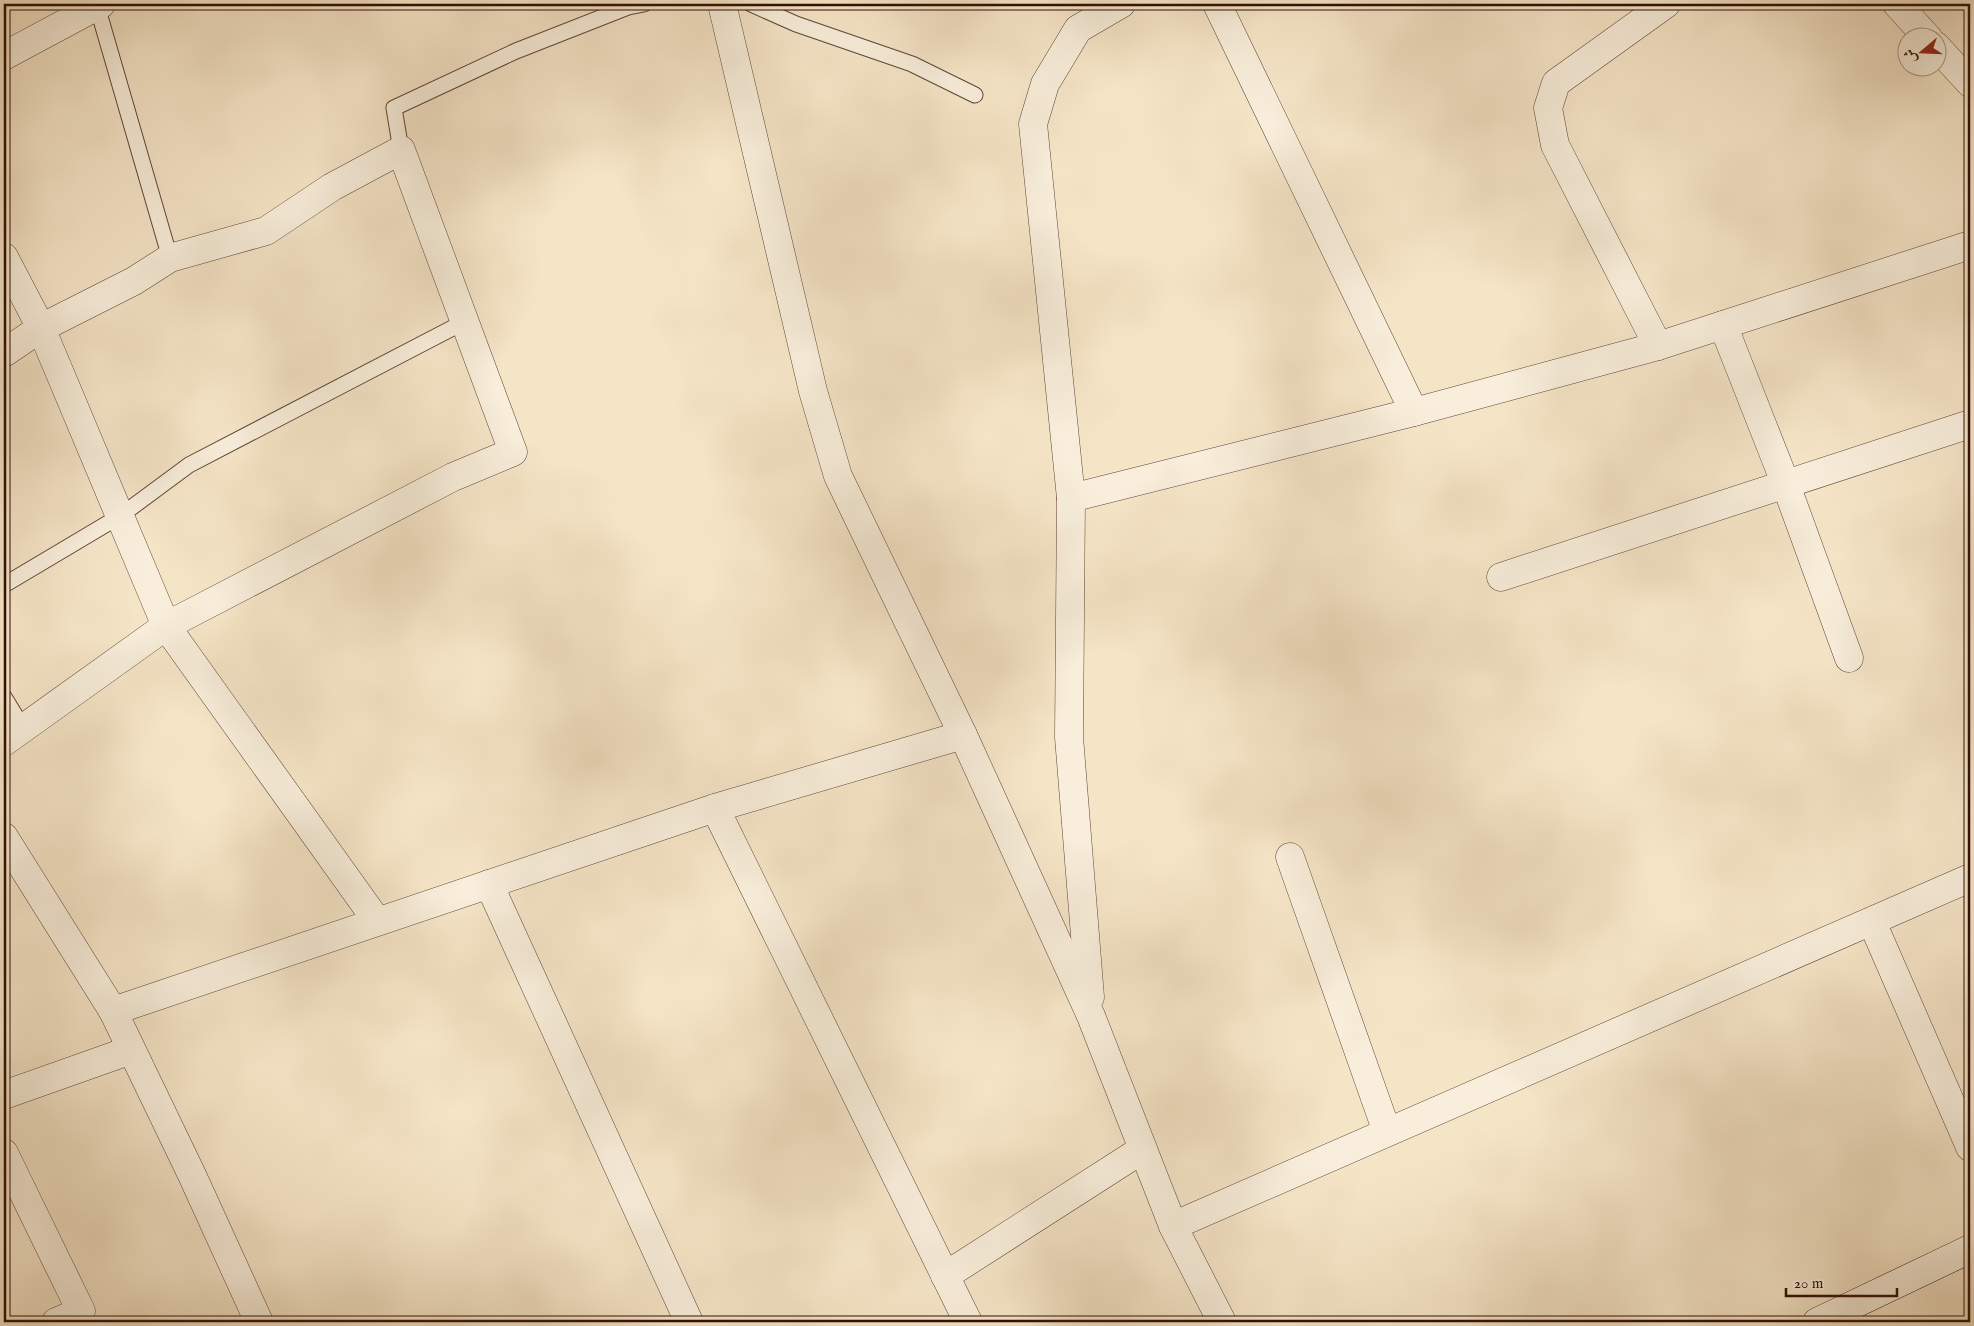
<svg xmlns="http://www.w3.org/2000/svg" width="1974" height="1326" font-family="'IM FELL English',Amiri,serif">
<rect width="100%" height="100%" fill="#f5e5c7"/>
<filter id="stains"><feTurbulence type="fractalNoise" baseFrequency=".004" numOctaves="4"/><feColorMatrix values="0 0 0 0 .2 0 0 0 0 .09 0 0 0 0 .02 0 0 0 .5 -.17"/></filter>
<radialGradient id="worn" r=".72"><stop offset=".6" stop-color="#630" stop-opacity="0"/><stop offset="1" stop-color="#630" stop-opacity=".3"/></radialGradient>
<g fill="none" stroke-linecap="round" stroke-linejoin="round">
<defs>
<g id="service">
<polyline points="751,4 796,24 912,64 975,95"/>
<polyline points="97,6 170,258"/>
<polyline points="401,150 394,108 516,51 628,7 644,4"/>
<polyline points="4,585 120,516 189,465 464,322"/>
<polyline points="4,697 23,728"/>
</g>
<g id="minor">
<polyline points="722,4 813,391 838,476 963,735"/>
<polyline points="1217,4 1414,412"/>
<polyline points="1897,4 1928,38"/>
<polyline points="1936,46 1970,83"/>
<polyline points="4,56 101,4"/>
<polyline points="4,257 41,328 166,626 377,921"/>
<polyline points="1723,325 1786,485 1849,658"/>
<polyline points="1658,346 1555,145 1548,108 1556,83 1666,4"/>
<polyline points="4,353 41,328 134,281 170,258 266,231 332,187 401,150 513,452 453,477 166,626 4,742"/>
<polyline points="1071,498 1414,412 1658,346 1970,245"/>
<polyline points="1501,577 1970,424"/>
<polyline points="715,808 968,1322"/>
<polyline points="4,837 113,1011"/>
<polyline points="1290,857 1387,1132"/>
<polyline points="489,884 689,1322"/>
<polyline points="1872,922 1970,1147"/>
<polyline points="1090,997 1069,737 1071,498 1033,124 1045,84 1078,29 1121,4"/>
<polyline points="4,1095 131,1050"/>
<polyline points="4,1153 81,1311 56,1322"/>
<polyline points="1173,1226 1222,1322"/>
<polyline points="945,1276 1143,1149"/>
<polyline points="259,1322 192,1175 113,1011 715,808 963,735 1091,1016 1173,1226 1970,878"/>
</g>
<polyline id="secondary" points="1817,1322 1970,1249"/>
</defs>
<use href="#service" stroke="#604436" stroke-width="17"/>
<use href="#minor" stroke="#604436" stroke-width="29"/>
<use href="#secondary" stroke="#2f0f05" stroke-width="29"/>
<use href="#service" stroke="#f8eedb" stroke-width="15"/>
<use href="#minor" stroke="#f8eedb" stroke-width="28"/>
<use href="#secondary" stroke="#f8eedb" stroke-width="28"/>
</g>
<rect width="1974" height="1326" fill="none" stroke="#f5e5c7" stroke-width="20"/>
<rect x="5" y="5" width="1964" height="1316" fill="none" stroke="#2f0f05" stroke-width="2.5"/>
<rect x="10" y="10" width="1954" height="1306" fill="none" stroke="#2f0f05"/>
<g transform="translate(1922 52) rotate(251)"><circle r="24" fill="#f8eedb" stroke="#a89585"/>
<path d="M0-4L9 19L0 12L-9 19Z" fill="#8f2418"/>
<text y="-8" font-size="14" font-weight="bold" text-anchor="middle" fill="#2f0f05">ش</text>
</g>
<path d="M1786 1288v8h111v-8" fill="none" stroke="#2f0f05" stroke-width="2.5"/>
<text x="1794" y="1288" font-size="15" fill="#2f0f05" stroke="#f8eedb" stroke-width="4" paint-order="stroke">20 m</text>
<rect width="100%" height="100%" filter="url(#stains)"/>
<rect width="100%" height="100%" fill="url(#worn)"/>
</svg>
